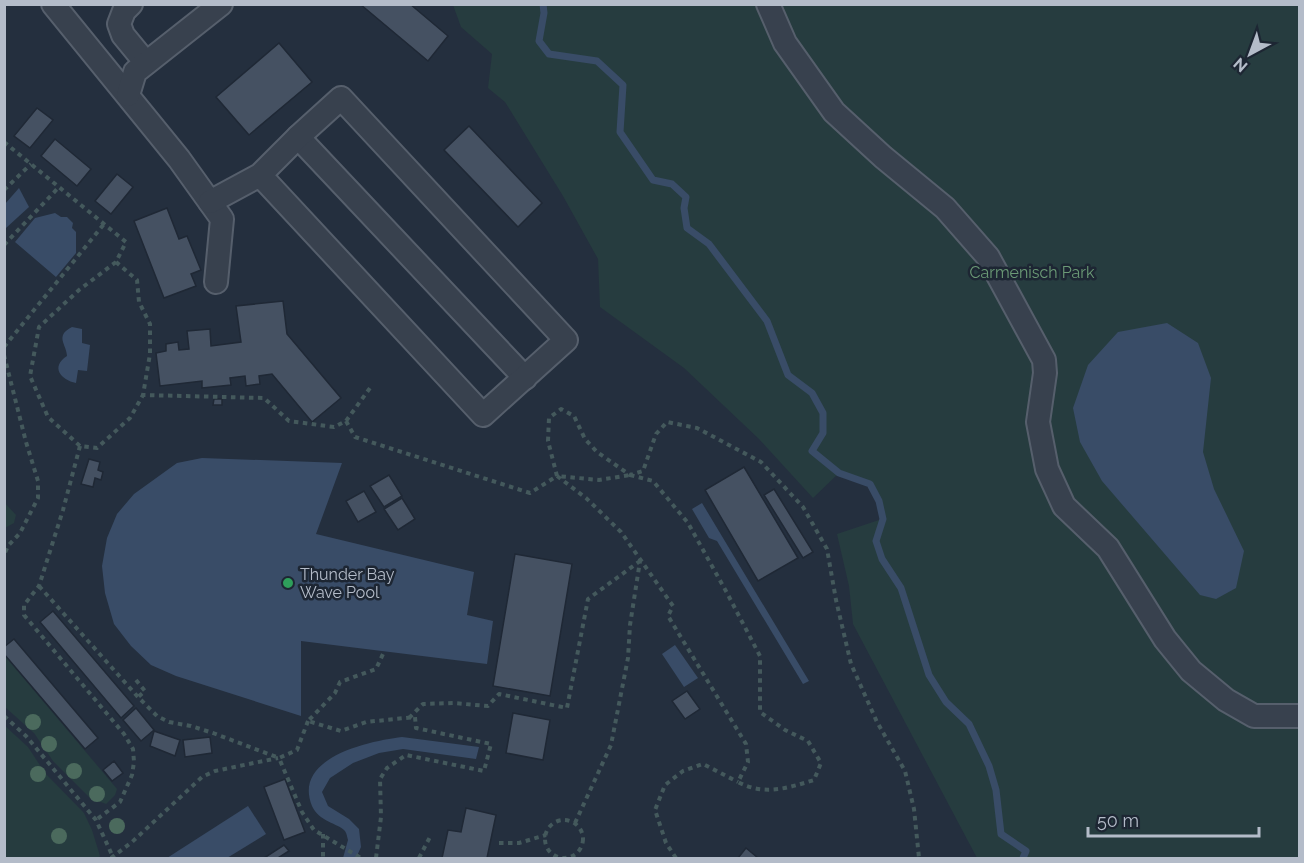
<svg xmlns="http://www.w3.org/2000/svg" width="1304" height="863" font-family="Raleway,sans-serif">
<rect width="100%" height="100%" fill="#242f3e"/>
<g fill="#263c3f">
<polygon points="453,5 1299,5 1299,858 977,858 853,624 849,586 837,534 882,519 879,501 870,484 839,473 813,498 759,439 684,368 600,307 598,259 563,196 505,102 488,88 492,54 461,27"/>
<polygon points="4,502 16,515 14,523 5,528"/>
<polygon points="5,656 117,789 115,795 106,804 90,798 53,761 34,733 5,707"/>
<polygon points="4,725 28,747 45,773 84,813 92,830 100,856 98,858 5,858"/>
</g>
<g fill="#394c67">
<polygon points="19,188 29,207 6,228 5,204"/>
<polygon points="55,213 61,217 67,217 73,223 72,228 76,232 76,253 56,277 15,242 35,218"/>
<polygon points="1167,323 1198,343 1211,378 1203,452 1214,489 1244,551 1236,588 1216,599 1200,595 1102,481 1080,442 1073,408 1088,365 1118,332"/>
<path d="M72,327L82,329V343L90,345L87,371L78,370L76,383C61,380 50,367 67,356C67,345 54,336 72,327Z"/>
<polygon points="202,458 342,463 316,534 474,572 467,615 493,621 487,664 301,641 301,716 176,676 151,665 131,646 114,624 105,593 102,566 107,538 117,514 134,494 177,463"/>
<polygon points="702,503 809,681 803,684 717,541 709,538 692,509"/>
<polygon points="675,645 698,678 684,687 662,654"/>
<path d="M402,737L479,747L476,759L403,749L379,753L353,763L330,778L322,792L328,806L349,819L359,829L361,847L356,858H343L348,840C347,837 347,834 345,831C338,823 319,822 312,806C292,757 370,741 402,737Z"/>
<polygon points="248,806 266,834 227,858 167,858"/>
</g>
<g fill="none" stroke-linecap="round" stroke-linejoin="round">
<polyline stroke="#394c67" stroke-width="7" points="543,4 544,13 539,41 549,54 597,61 623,85 620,132 653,180 672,184 686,197 684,208 687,228 709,244 767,321 788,375 812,393 823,413 823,433 812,451 839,473 870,484 879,501 883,519 876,541 882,559 901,588 929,675 946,702 969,724 989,766 996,790 1001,834 1026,851 1023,858"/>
</g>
<g fill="#455162" stroke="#1f2835" stroke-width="1.5">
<polygon points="360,4 410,4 448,36 428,61"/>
<polygon points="279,43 312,82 249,135 216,97"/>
<polygon points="37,108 53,120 30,148 14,136"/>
<polygon points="469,126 542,203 518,227 444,150"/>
<polygon points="55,139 91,169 77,186 41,156"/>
<polygon points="117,174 133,187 111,214 95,201"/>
<polygon points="167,208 179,239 187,236 201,270 191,274 196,286 164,298 134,221"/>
<polygon points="283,301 287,334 341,398 312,422 272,374 259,376 260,384 246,386 245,376 230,378 231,385 202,388 202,381 160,386 156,353 166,351 166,344 178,342 179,350 189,349 187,331 210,329 211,346 241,342 236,306"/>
<polygon points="214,399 222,399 222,405 213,405"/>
<polygon points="89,459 100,462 98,470 103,472 101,480 95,478 93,487 81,484"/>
<polygon points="744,467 798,558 758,581 705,490"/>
<polygon points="389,475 402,496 384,507 370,486"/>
<polygon points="774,489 813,552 803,558 764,495"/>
<polygon points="364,491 376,512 358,522 346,501"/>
<polygon points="402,498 415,519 398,530 384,509"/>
<polygon points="515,554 572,564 550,696 493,686"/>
<polygon points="53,611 134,706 121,718 40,622"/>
<polygon points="14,639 98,738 85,749 4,654 4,647"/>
<polygon points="687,691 700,709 685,719 672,701"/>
<polygon points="136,708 154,730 141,741 123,720"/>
<polygon points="513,713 550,720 543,760 506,753"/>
<polygon points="154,731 180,740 175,756 150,746"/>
<polygon points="210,737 212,753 185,757 183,740"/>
<polygon points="114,761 123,773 112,781 103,770"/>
<polygon points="285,779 305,832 284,840 264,787"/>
<polygon points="466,808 496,815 487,858 442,858 448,830 461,832"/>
<polygon points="284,845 289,851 278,858 264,858"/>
<polygon points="746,848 758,858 738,858"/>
</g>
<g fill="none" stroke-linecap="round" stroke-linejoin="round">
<defs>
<g id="minor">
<polyline points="53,4 179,159 222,219 216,282"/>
<polyline points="131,4 124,11 119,24 123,35 146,63"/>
<polyline points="768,4 785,43 834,112 883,157 945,208 988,257 1044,360 1045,373 1038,422 1047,469 1064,506 1108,548 1165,639 1191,671 1226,700 1254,716 1300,716"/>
<polyline points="128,95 135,72 221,4"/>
<polyline points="298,137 525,378"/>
<polyline points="210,202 260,175 298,137 341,98 566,340 483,415 260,175"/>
</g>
</defs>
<use href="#minor" stroke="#565f6c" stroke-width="26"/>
<g stroke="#44595c" stroke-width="4" stroke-dasharray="4.5 4.5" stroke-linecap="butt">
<polyline points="4,142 126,242 116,262 137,280 139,302 150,324 150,354 143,395 264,398 289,421 334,427 346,421 370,388"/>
<polyline points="4,190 31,164"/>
<polyline points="4,245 59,187"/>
<polyline points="116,262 79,290 39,327 30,376 48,417 80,446 97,448 130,418 143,395"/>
<polyline points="4,347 104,224"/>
<polyline points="4,355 26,442 38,481 38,498 20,533 8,546 4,555"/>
<polyline points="346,421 355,437 530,493 557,476 548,441 549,418 561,409 574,416 585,439 597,452 630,475 643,471 656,434 667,422 697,428 761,462 803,507 827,549 836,600 851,664 877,722 905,771 914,809 919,858"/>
<polyline points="80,446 63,510 39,586 24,605 24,615 124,734 133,749 134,762 132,775 120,802 96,820"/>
<path d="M630,475L653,481L688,523L727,593L760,656V712L785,730L808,741L821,763L814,780C788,788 764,796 738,782L748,762L746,744L668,616L673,606L621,532L586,498L557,476L599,480Z"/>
<polyline points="39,586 138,697 157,716 169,722 191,726 213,733 279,758"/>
<polyline points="136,680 145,691 138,697"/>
<polyline points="4,716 26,736 96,820 113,857"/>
<polyline points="409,718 423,704 453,703 488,706 499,694 567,708 588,599 640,561"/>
<polyline points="308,721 297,750 279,758 302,812 314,830 361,858"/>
<circle cx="564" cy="839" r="19"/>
<polyline points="575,823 611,745 628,658 630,625 640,561"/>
<polyline points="323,834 323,858"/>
<polyline points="499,843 519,843 546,835"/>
<polyline points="111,858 132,842 202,777 215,771 278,758"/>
<polyline points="376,858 381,817 380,779 387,768 406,755 484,771 491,744 416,728 415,717 366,722 341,731 308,721 335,693 340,682 376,669 383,654"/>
<polyline points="419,858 431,835"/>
<polyline points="676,858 666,843 655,810 665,785 683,771 703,764 738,782"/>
</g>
<use href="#minor" stroke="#38414e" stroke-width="22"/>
</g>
<g fill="#4b6a5d">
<circle cx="33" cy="722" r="8"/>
<circle cx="49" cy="744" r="8"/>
<circle cx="74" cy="771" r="8"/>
<circle cx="38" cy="774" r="8"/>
<circle cx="97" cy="794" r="8"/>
<circle cx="117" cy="826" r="8"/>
<circle cx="59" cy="836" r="8"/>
</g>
<circle fill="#2e9e5b" stroke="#1d2633" stroke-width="2" cx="288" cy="583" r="6"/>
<g text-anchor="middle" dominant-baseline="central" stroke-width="5" stroke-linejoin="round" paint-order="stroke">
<g font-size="16" fill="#6b9a76" stroke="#1d2633">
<text x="1032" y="272">Carmenisch Park</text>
</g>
<g font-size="16" fill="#b4bcc9" stroke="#1d2633" text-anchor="start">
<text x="300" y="574">Thunder Bay<tspan x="300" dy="18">Wave Pool</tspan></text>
</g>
</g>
<rect width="1304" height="863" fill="none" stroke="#b4bcc9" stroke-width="12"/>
<g transform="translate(1250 54) rotate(221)" stroke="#1d2633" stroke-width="4.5" paint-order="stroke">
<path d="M0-4.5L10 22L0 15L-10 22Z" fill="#b4bcc9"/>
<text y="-9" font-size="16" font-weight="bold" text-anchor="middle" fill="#b4bcc9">N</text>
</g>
<path d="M1088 827v9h171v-9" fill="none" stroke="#b4bcc9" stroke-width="3"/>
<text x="1097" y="827" font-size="18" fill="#b4bcc9" stroke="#1d2633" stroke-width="4.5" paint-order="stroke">50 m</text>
</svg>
